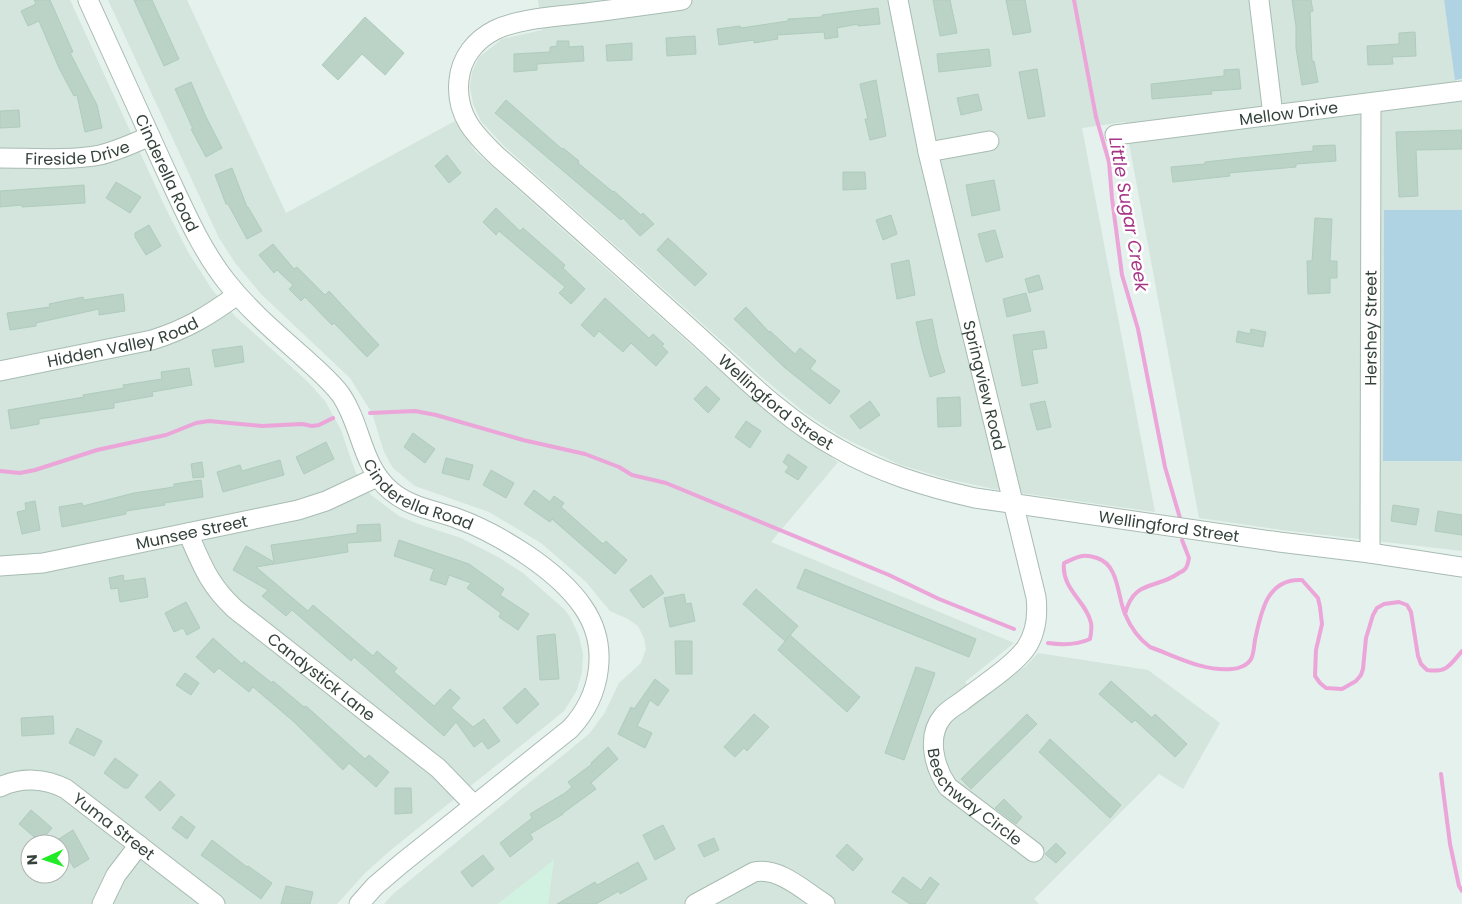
<svg xmlns="http://www.w3.org/2000/svg" width="1462" height="904" font-family="Poppins,sans-serif">
<rect width="100%" height="100%" fill="#e5f1ec"/>
<g fill="#d3e5dd" fill-rule="evenodd">
<path d="M0,0H70L165,207L188,252L213,291L236,317L308,382L325,401L341,430L355,471L371,495L399,516L418,524L461,538L498,557L523,573L564,609L570,617L579,636L583,654L582,672L577,690L564,711L392,849L365,873L337,904H0ZM30,844H60V874H30Z"/>
<polygon points="108,0 187,0 286,213 455,121 475,151 727,377 783,425 838,462 771,542 1014,643 965,682 978,700 1026,666 1038,653 1148,670 1220,723 1183,789 1159,774 1034,899 1039,904 548,904 553,861 498,904 384,904 393,894 589,734 604,714 619,683 641,663 646,649 644,638 638,626 628,619 610,611 586,582 541,543 489,512 415,486 393,468 384,452 372,413 350,378 261,294 236,264 219,238"/>
<polygon points="538,0 1444,0 1459,101 1462,101 1462,210 1384,210 1383,460 1462,461 1462,551 1282,530 1199,518 1125,122 1082,128 1155,512 994,489 947,479 898,464 842,437 804,412 763,378 503,145 481,121 473,104 470,87 472,72 479,57 502,39 542,30"/>
</g>
<polygon fill="#d1f2e0" points="554,860 548,904 498,904"/>
<g fill="#b0d3e3">
<polygon points="1444,0 1462,0 1462,79 1455,80"/>
<polygon points="1384,210 1462,210 1462,461 1383,461"/>
</g>
<g fill="none" stroke-linecap="round" stroke-linejoin="round">
<g stroke="#eba5d8" stroke-width="4">
<polyline points="1074,0 1096,117 1109,162 1112,198 1122,275 1138,329 1165,467 1180,518"/>
<polyline points="370,413 415,411 436,415 523,440 585,454 619,467 632,475 666,483 889,575 939,599 1014,629"/>
<polyline points="0,471 20,473 35,470 97,450 166,435 196,423 209,421 262,426 302,424 312,426 319,425 333,418"/>
<path d="M1125,614C1134,579 1155,590 1179,573C1181,572 1184,571 1185,569C1188,566 1188,561 1189,558L1182,540"/>
<path d="M1048,643C1062,645 1077,645 1090,639C1091,634 1092,628 1091,623C1087,602 1061,589 1064,563C1078,557 1082,553 1097,558C1119,565 1117,595 1125,614C1130,626 1139,639 1150,647C1175,656 1204,672 1232,669C1238,669 1248,665 1251,659C1254,654 1254,645 1255,640C1261,612 1267,578 1302,580L1318,598L1320,607L1322,624L1316,650L1315,676L1320,683L1326,688L1342,689L1356,681L1361,675L1363,669L1366,638L1373,615L1377,608L1384,604L1399,602L1407,605L1411,612L1418,656L1421,664L1427,670C1447,673 1450,665 1462,651"/>
<polyline points="1441,774 1450,844 1459,886 1462,891"/>
</g>
</g>
<g fill="#bbd2c6" stroke="#afccbd">
<polygon points="34,0 50,0 73,52 70,53 97,105 102,128 85,132 77,95 74,96 59,68 39,21 28,26 21,11 36,4"/>
<polygon points="134,0 152,0 179,59 164,66"/>
<polygon points="933,0 950,0 957,33 940,36"/>
<polygon points="1006,0 1025,0 1031,32 1013,35"/>
<polygon points="1292,0 1311,0 1313,11 1310,12 1312,61 1314,61 1318,82 1302,85 1296,48 1296,26"/>
<polygon points="878,8 880,24 858,26 858,24 837,28 838,37 825,39 824,32 777,35 778,39 754,43 754,40 719,45 717,29 740,26 741,28 788,21 788,19 822,17 822,15"/>
<polygon points="365,17 404,53 385,75 362,54 338,80 322,65"/>
<polygon points="1415,32 1416,56 1392,57 1393,64 1368,65 1367,46 1399,44 1399,33"/>
<polygon points="695,36 696,54 667,56 666,38"/>
<polygon points="557,41 569,41 569,47 583,46 584,61 537,64 537,70 514,72 514,54 550,52 550,47 557,46"/>
<polygon points="632,43 632,60 607,61 606,45"/>
<polygon points="989,49 991,66 939,72 937,54"/>
<polygon points="1037,69 1045,116 1028,119 1019,72"/>
<polygon points="1239,69 1241,89 1211,91 1212,94 1152,99 1151,84 1224,76 1224,70"/>
<polygon points="876,80 886,136 870,140 865,119 868,119 860,84"/>
<polygon points="191,82 206,117 222,148 206,157 191,129 193,129 175,89"/>
<polygon points="978,94 982,110 961,115 957,98"/>
<polygon points="506,100 562,149 563,148 579,161 578,163 613,192 614,191 641,215 643,213 654,224 640,236 623,218 621,220 495,113"/>
<polygon points="19,110 20,127 0,128 0,111"/>
<polygon points="1462,130 1462,149 1416,150 1418,196 1399,197 1396,132"/>
<polygon points="1335,145 1336,161 1296,164 1296,167 1229,173 1230,176 1173,182 1171,167 1205,164 1205,162 1241,158 1313,151 1313,146"/>
<polygon points="447,155 461,173 449,183 435,166"/>
<polygon points="232,168 247,207 248,207 262,231 247,239 228,204 226,204 215,175"/>
<polygon points="843,172 865,172 866,189 843,190"/>
<polygon points="994,180 1000,210 972,216 966,185"/>
<polygon points="116,182 141,197 130,213 106,198"/>
<polygon points="84,185 85,203 22,207 22,205 0,207 0,191"/>
<polygon points="496,208 520,231 523,228 565,265 563,268 585,289 571,304 559,293 565,287 499,231 496,235 483,222"/>
<polygon points="891,215 897,234 883,240 876,220"/>
<polygon points="1315,218 1332,219 1330,261 1337,261 1337,278 1330,278 1330,293 1308,294 1307,261 1312,261"/>
<polygon points="149,225 161,246 146,255 135,237 135,233"/>
<polygon points="995,230 1003,257 986,262 978,234"/>
<polygon points="668,238 707,274 695,286 657,250"/>
<polygon points="273,244 294,269 297,267 325,295 329,291 379,345 367,357 334,323 332,325 305,297 301,301 289,289 293,285 277,270 274,273 259,255"/>
<polygon points="909,260 915,295 897,299 891,264"/>
<polygon points="1039,275 1043,289 1029,293 1025,279"/>
<polygon points="1026,293 1031,311 1007,317 1003,299"/>
<polygon points="123,294 125,311 99,315 99,309 36,323 36,326 10,330 7,313 50,307 49,304 83,297 84,300"/>
<polygon points="605,298 649,338 653,334 664,344 662,346 668,352 656,366 631,343 623,352 599,331 594,337 581,325"/>
<polygon points="746,307 769,332 770,331 795,354 800,348 816,361 810,369 840,391 830,404 784,367 734,319"/>
<polygon points="932,319 938,349 945,372 930,377 922,349 916,322"/>
<polygon points="1251,329 1266,332 1263,347 1236,342 1238,331 1250,334"/>
<polygon points="1044,331 1047,348 1032,350 1038,383 1022,386 1013,335"/>
<polygon points="242,346 244,362 215,367 212,350"/>
<polygon points="189,368 192,385 152,392 153,396 114,403 114,408 39,419 39,424 11,429 8,410 84,397 83,395 124,388 123,385 162,379 161,372"/>
<polygon points="706,386 720,399 708,413 694,399"/>
<polygon points="960,397 961,426 938,427 937,398"/>
<polygon points="870,401 880,415 860,429 850,416"/>
<polygon points="1045,401 1051,427 1037,430 1030,404"/>
<polygon points="746,421 761,431 750,448 735,437"/>
<polygon points="413,433 435,449 425,463 404,447"/>
<polygon points="326,442 334,459 304,474 296,457"/>
<polygon points="788,454 807,467 798,480 785,472 789,467 783,462"/>
<polygon points="446,458 473,465 469,480 442,473"/>
<polygon points="280,460 284,475 223,492 217,472 240,465 242,471"/>
<polygon points="202,462 204,477 193,478 191,464"/>
<polygon points="491,470 514,483 506,498 483,485"/>
<polygon points="201,480 203,497 164,503 165,505 126,511 126,514 62,527 59,507 82,503 83,506 134,493 174,487 174,484"/>
<polygon points="534,490 550,502 554,496 564,503 561,507 603,544 606,541 627,560 615,574 552,519 550,522 524,504"/>
<polygon points="35,501 40,530 22,534 17,512 26,510 25,503"/>
<polygon points="1393,505 1419,509 1416,525 1391,521"/>
<polygon points="1438,511 1462,515 1462,535 1435,531"/>
<polygon points="380,524 381,541 347,543 348,552 256,567 308,611 313,605 373,656 377,651 397,668 394,672 434,706 450,689 460,698 451,708 473,727 484,719 500,741 488,749 482,741 474,747 456,722 444,736 354,657 351,661 292,610 286,616 262,596 268,590 233,570 246,546 274,562 271,545 357,533 357,525"/>
<polygon points="399,540 469,564 504,589 500,595 529,614 518,630 499,617 501,613 467,588 471,583 449,575 446,585 430,580 434,569 394,556"/>
<polygon points="805,569 976,639 969,657 797,588"/>
<polygon points="123,575 124,581 145,578 148,597 120,602 118,588 111,589 109,578"/>
<polygon points="651,575 664,593 643,608 630,590"/>
<polygon points="756,589 798,626 785,641 743,604"/>
<polygon points="684,594 686,604 691,603 695,621 670,627 664,598"/>
<polygon points="186,602 200,628 187,635 183,628 174,632 165,613"/>
<polygon points="555,634 559,679 540,680 537,636"/>
<polygon points="790,635 860,697 847,712 778,650"/>
<polygon points="213,638 242,664 244,661 272,683 273,681 304,707 306,706 365,759 369,755 389,772 376,787 349,763 343,770 293,721 253,687 249,692 219,668 214,673 196,657"/>
<polygon points="675,641 692,641 692,674 676,674"/>
<polygon points="916,667 935,673 904,760 885,753"/>
<polygon points="185,673 199,683 191,695 176,685"/>
<polygon points="655,679 669,690 658,706 650,700 637,726 652,733 645,748 618,734 631,707 634,709"/>
<polygon points="1111,681 1152,718 1155,714 1187,744 1175,757 1135,720 1132,723 1099,694"/>
<polygon points="525,688 539,704 517,724 503,708"/>
<polygon points="754,714 769,727 747,751 744,748 735,757 724,747"/>
<polygon points="1027,714 1037,724 971,789 961,779"/>
<polygon points="53,716 54,734 22,736 21,718"/>
<polygon points="77,728 102,741 94,756 69,743"/>
<polygon points="1050,739 1121,805 1110,818 1039,752"/>
<polygon points="608,747 618,759 591,783 596,789 563,813 563,814 530,834 533,839 510,857 500,843 532,818 530,814 565,793 572,787 568,782 592,764 591,763"/>
<polygon points="115,758 138,775 128,788 124,788 104,773"/>
<polygon points="160,781 175,795 160,811 145,797"/>
<polygon points="395,788 411,788 412,813 395,814"/>
<polygon points="1004,799 1022,817 1016,824 995,808"/>
<polygon points="31,810 52,828 40,842 19,824"/>
<polygon points="181,816 195,827 187,839 172,828"/>
<polygon points="663,825 675,849 655,860 643,835"/>
<polygon points="73,830 89,859 74,868 57,840"/>
<polygon points="714,838 719,850 704,857 698,845"/>
<polygon points="212,840 247,867 248,866 272,883 261,899 201,855"/>
<polygon points="1056,843 1066,853 1056,863 1045,854"/>
<polygon points="847,844 863,859 853,871 836,856"/>
<polygon points="483,855 494,869 472,887 461,872"/>
<polygon points="638,862 647,879 620,894 619,891 596,904 557,904 595,882 597,885"/>
<polygon points="903,877 921,890 930,877 939,884 925,904 910,904 892,892"/>
<polygon points="286,886 313,892 310,904 281,904"/>
</g>
<g fill="none" stroke-linecap="round" stroke-linejoin="round">
<defs>
<g id="minor">
<path id="s1" d="M88,0C114,56 139,113 165,169C183,207 200,248 226,281C248,309 275,332 301,355C315,368 330,380 341,395C362,426 361,466 391,491C410,507 433,510 456,518C498,533 558,570 583,607C610,646 601,696 570,729L402,863L375,886L359,904"/>
<path id="s2" d="M682,0C647,5 612,10 577,14C551,17 518,19 495,30C475,40 461,58 459,80C455,115 475,135 498,157C565,215 630,275 696,334C740,374 784,419 837,448C880,473 927,487 975,498L1279,542L1370,553L1462,567"/>
<path id="s3" d="M898,0L928,152L1036,597C1038,615 1036,633 1026,648C1012,667 980,687 961,702C955,706 948,710 943,716C926,736 934,767 948,787L1034,852"/>
<polyline points="1259,0 1273,115"/>
<path id="s4" d="M1115,135L1462,91"/>
<polyline points="928,152 989,141"/>
<path id="s5" d="M0,158C33,158 68,161 100,155C117,151 134,143 150,136"/>
<path id="s6" d="M0,371L152,340C187,329 208,316 237,295"/>
<path id="s7" d="M188,533C202,565 209,585 235,609L438,768L474,805"/>
<path id="s8" d="M1370,553L1371,103"/>
<path id="s9" d="M0,566L43,563L298,510L326,501L377,477"/>
<path id="s10" d="M0,787C21,777 45,778 66,789L215,904"/>
<polyline points="102,904 116,875 139,845"/>
<path d="M695,904L754,872C780,867 804,891 825,904"/>
</g>
</defs>
<use href="#minor" stroke="#a8bcb2" stroke-width="21"/>
<use href="#minor" stroke="#fff" stroke-width="19"/>
</g>
<g text-anchor="middle" dominant-baseline="central" stroke-width="5" stroke-linejoin="round" paint-order="stroke">
<g font-size="16" fill="#35433c" stroke="#fff">
<text stroke="none"><textPath href="#s4" startOffset="175">Mellow Drive</textPath></text>
<text stroke="none"><textPath href="#s5" startOffset="78">Fireside Drive</textPath></text>
<text stroke="none"><textPath href="#s1" startOffset="190">Cinderella Road</textPath></text>
<text stroke="none"><textPath href="#s8" startOffset="225">Hershey Street</textPath></text>
<text stroke="none"><textPath href="#s6" startOffset="126">Hidden Valley Road</textPath></text>
<text stroke="none"><textPath href="#s3" startOffset="395">Springview Road</textPath></text>
<text stroke="none"><textPath href="#s2" startOffset="715">Wellingford Street</textPath></text>
<text stroke="none"><textPath href="#s1" startOffset="610">Cinderella Road</textPath></text>
<text stroke="none"><textPath href="#s2" startOffset="1135">Wellingford Street</textPath></text>
<text stroke="none"><textPath href="#s9" startOffset="195">Munsee Street</textPath></text>
<text stroke="none"><textPath href="#s7" startOffset="200">Candystick Lane</textPath></text>
<text stroke="none"><textPath href="#s3" startOffset="874">Beechway Circle</textPath></text>
<text stroke="none"><textPath href="#s10" startOffset="129">Yuma Street</textPath></text>
</g>
<g font-size="18" font-style="italic" fill="#a73687" stroke="#fff">
<text transform="translate(1129 214) rotate(80)">Little Sugar Creek</text>
</g>
</g>
<g transform="translate(45 859) rotate(267)"><circle r="24" fill="#ffffff" stroke="#aeb4b1"/>
<path d="M0-4L9 19L0 12L-9 19Z" fill="#22eb25"/>
<text y="-8" font-size="14" font-weight="bold" text-anchor="middle" fill="#35433c">N</text>
</g>
</svg>
